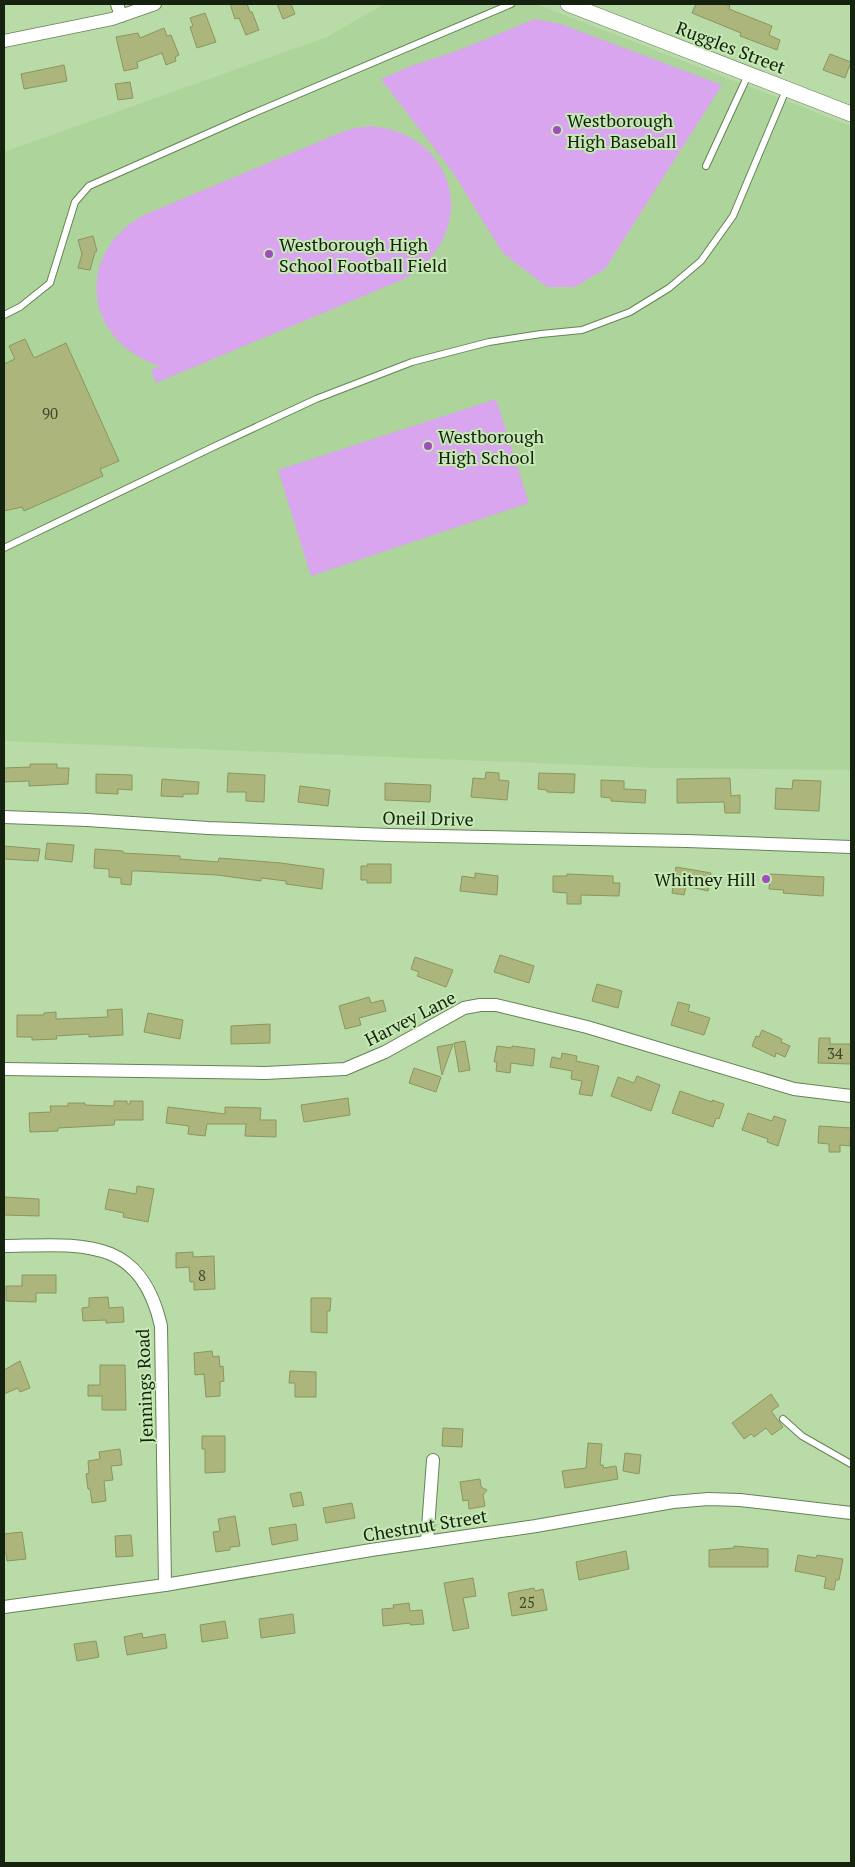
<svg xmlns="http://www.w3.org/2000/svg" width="855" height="1867" font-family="'PT Serif',serif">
<rect width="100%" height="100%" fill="#b9dba8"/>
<polygon fill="#add49a" points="384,4 536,4 851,126 851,770 658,768 4,741 4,152 327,37"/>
<g fill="#d9a5ef">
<polygon points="535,19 561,24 722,85 605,269 575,287 547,287 502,252 454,174 381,79 411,66 454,52"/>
<path d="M370,126C459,133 481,235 404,279L156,383L151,370L160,366C83,342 74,253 144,215L342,132L355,128Z"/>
<polygon points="496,399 529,503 311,576 278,470"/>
</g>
<g fill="#acb57b" stroke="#8c955d">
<polygon points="230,4 247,4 250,12 252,12 259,30 246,35 239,18 235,19"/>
<polygon points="277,4 291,4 295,14 283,19"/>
<polygon points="696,4 724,4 730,6 729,9 772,26 769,35 780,40 777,50 740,36 741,33 692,13"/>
<polygon points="205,13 216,42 197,48 190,27 193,26 190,18"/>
<polygon points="164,28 167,36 171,35 179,55 175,57 176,61 166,65 162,53 137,62 138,68 124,71 116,37 138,33 140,38"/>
<polygon points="830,54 851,62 845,78 823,70"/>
<polygon points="64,65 67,81 24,89 21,74"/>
<polygon points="130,82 133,98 118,100 115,84"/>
<polygon points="93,236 97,251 95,252 90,270 78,268 82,254 78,240"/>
<polygon points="25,339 34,358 66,343 119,461 100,469 103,476 24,511 22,507 4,511 4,364 15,359 9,346"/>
<polygon points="30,764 57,764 57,768 69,768 68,784 29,786 29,781 4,782 4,768 30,767"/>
<polygon points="486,772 499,773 499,780 509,781 507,800 471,797 473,778 485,779"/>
<polygon points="228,773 265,775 264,802 246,801 246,792 227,792"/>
<polygon points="539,773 575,774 574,793 547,792 547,790 538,789"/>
<polygon points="96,774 132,775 132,790 118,789 118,794 96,793"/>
<polygon points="730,778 731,796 740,795 740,813 725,813 724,802 677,803 677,779"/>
<polygon points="162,779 199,782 198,794 183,794 183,797 161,796"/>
<polygon points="601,780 624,781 624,789 646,790 645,803 611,801 611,798 601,797"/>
<polygon points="793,780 821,781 819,811 775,809 776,788 792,789"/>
<polygon points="385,783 431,785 430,802 385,800"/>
<polygon points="300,786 330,790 328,806 298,802"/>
<polygon points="47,843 74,845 72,862 45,859"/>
<polygon points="4,846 40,849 38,861 4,859"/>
<polygon points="95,849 123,851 123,853 180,856 180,859 218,862 219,858 281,863 324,869 322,889 286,884 286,881 261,878 261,881 217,875 139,871 132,871 131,885 121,884 121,878 109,877 109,869 94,868"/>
<polygon points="367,864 391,864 391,883 367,883 367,880 361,880 361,866 368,866"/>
<polygon points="676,867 711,873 708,891 686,886 684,895 672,893"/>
<polygon points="475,873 498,876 497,895 460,891 462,876 475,878"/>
<polygon points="567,874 613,876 613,883 620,883 619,896 581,895 581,904 567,904 567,893 553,892 553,876 567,876"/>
<polygon points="770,874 824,877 823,896 783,893 784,890 769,889"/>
<polygon points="500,955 534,966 529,983 494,972"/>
<polygon points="415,957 453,970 446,987 417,976 419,972 411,969"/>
<polygon points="597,984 622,991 618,1008 592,1001"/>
<polygon points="369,997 371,1003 383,1000 386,1011 359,1018 361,1025 345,1029 339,1006"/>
<polygon points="678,1002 690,1005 688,1011 710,1018 704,1035 671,1025"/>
<polygon points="122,1009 123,1035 89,1037 89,1034 56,1036 57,1039 32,1040 32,1037 17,1037 17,1015 44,1015 44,1013 56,1012 56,1019 108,1017 107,1010"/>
<polygon points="148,1013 183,1020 180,1039 144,1032"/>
<polygon points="270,1024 270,1043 231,1044 231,1026"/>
<polygon points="762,1030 782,1039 781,1042 790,1046 785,1057 776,1053 775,1057 752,1046 756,1036 759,1037"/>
<polygon points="819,1038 830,1038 830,1044 851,1044 851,1064 818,1063"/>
<polygon points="465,1041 470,1070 459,1072 454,1043"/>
<polygon points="453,1044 442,1075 437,1047"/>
<polygon points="497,1046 512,1048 512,1046 535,1049 533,1066 511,1063 510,1073 496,1071 497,1062 494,1062"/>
<polygon points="562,1053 577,1056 576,1061 599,1066 592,1096 579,1094 582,1081 571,1079 572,1071 550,1067 552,1057 561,1059"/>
<polygon points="414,1068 441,1077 436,1092 409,1083"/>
<polygon points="637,1076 660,1085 651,1111 611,1096 618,1077 634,1083"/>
<polygon points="680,1091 712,1102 712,1100 724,1104 719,1119 716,1118 713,1127 672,1113"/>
<polygon points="348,1098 350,1115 304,1122 301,1105"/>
<polygon points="114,1101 127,1101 127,1104 130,1104 130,1101 143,1101 143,1120 115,1120 114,1125 58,1128 58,1131 30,1132 29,1113 51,1112 50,1106 68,1106 68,1103 85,1103 85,1105 114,1106"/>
<polygon points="168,1107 225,1114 225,1107 261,1108 260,1120 276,1120 276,1137 245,1136 246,1124 207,1124 205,1136 188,1134 189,1126 166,1123"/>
<polygon points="748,1113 772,1121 774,1116 786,1120 778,1146 767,1142 768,1139 742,1130"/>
<polygon points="819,1126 851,1128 850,1146 840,1145 840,1152 829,1152 829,1144 818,1143"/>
<polygon points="137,1186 154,1189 148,1222 123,1217 124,1213 105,1209 109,1189 136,1194"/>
<polygon points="4,1197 39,1199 39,1216 4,1215"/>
<polygon points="193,1252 193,1257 214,1256 215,1289 194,1290 194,1282 190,1282 189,1267 176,1268 176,1253"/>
<polygon points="22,1275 56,1275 56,1293 36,1293 36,1302 6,1301 6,1286 22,1286"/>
<polygon points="108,1297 109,1308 123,1307 124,1322 106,1323 106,1320 83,1321 82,1308 89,1307 89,1298"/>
<polygon points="311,1298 331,1298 330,1311 327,1311 327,1333 311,1332"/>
<polygon points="212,1351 213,1357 219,1356 220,1367 223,1366 224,1381 220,1382 220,1396 206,1397 204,1374 195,1375 194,1353"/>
<polygon points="20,1361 30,1388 20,1392 18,1388 4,1394 4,1370"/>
<polygon points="100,1365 125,1365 126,1410 102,1410 102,1396 88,1396 88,1385 100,1385"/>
<polygon points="290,1371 316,1372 316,1397 295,1397 295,1383 289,1383"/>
<polygon points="771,1394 779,1406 771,1411 783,1427 772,1435 766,1428 754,1437 751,1434 744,1439 732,1423"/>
<polygon points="443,1428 463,1429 462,1447 442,1446"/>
<polygon points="202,1436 225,1436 225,1472 205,1473 205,1449 202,1449"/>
<polygon points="588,1443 602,1444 600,1465 603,1465 604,1468 616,1466 618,1479 565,1488 562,1471 586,1468"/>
<polygon points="120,1449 122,1465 111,1466 113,1480 104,1481 106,1501 92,1503 90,1489 88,1489 86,1474 89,1473 88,1461 100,1459 99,1452"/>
<polygon points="625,1453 641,1455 639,1474 623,1471"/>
<polygon points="480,1479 481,1487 487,1490 483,1495 485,1506 469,1509 468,1500 463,1501 460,1482"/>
<polygon points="301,1492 304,1505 293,1507 290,1494"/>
<polygon points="352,1503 355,1518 326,1523 323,1508"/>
<polygon points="235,1516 240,1546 230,1547 230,1550 216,1552 213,1532 220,1531 218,1519"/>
<polygon points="296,1524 298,1540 272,1545 269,1528"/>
<polygon points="22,1532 26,1559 7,1561 6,1553 4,1553 4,1534"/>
<polygon points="131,1535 133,1556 116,1557 115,1536"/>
<polygon points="734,1546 768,1549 768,1567 709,1567 709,1550 734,1548"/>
<polygon points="626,1551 629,1569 579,1580 576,1562"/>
<polygon points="798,1555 816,1558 817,1555 843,1559 839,1580 836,1580 834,1590 824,1588 826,1577 795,1571"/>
<polygon points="473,1578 476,1596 463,1598 469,1628 453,1631 444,1583"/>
<polygon points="534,1588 535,1591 543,1589 547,1610 512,1616 508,1593"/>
<polygon points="409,1603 410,1611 422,1610 424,1624 410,1625 410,1623 383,1626 382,1609 394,1608 393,1605"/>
<polygon points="293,1614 295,1633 261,1638 259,1619"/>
<polygon points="225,1621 228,1638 202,1642 200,1625"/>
<polygon points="142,1633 143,1638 165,1634 167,1648 127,1655 124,1637"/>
<polygon points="96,1641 99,1657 77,1661 74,1644"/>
</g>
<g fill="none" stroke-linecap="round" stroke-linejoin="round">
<defs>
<g id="service">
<polyline points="706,166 748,75"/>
<polyline points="4,315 20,307 50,283 75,202 89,186 247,116 511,4"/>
<polyline points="4,548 211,448 316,399 412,362 489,342 541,334 582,330 630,312 669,288 701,261 733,216 786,90"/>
<polyline points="783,1419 802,1436 851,1464"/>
</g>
<g id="minor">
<polyline points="117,4 121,16"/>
<polyline points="4,41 112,19 155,4"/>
<polyline points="4,817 87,820 208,828 389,835 687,841 851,847"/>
<polyline points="4,1069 265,1073 345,1069 385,1052 464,1008 480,1005 496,1005 587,1027 794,1089 851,1096"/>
<path d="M4,1246C79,1245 140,1234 161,1326L165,1585"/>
<polyline points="427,1542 433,1460"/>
<polyline points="4,1607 165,1585 371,1550 536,1526 673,1502 708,1499 740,1500 851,1513"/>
</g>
<polyline id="tertiary" points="568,4 851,114"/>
</defs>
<use href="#service" stroke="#648455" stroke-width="8"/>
<use href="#minor" stroke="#648455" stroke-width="14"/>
<use href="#tertiary" stroke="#648455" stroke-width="16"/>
<use href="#service" stroke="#fff" stroke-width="6"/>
<use href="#minor" stroke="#fff" stroke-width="12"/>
<use href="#tertiary" stroke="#fff" stroke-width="15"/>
</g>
<g fill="#9f4ebe" stroke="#c6e9b5" stroke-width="2">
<circle cx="557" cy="130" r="5"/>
<circle cx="269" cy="254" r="5"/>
<circle cx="428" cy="446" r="5"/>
<circle cx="766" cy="879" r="5"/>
</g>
<g text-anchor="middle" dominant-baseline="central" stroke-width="4" stroke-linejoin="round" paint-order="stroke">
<g font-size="15" fill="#3b472a">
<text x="50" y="413">90</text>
<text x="835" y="1053">34</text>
<text x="202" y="1275">8</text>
<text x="527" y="1602">25</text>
</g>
<g font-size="18" fill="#15220f" stroke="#c6e9b5">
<text transform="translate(731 47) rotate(21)">Ruggles Street</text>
<text transform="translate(428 818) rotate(1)">Oneil Drive</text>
<text transform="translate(410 1018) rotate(-27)">Harvey Lane</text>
<text transform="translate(144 1386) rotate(-92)">Jennings Road</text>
<text transform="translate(425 1525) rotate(-9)">Chestnut Street</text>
</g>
<g font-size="18" fill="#15220f" stroke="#c6e9b5" text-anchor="start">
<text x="567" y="120">Westborough<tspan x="567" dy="21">High Baseball</tspan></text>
<text x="279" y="244">Westborough High<tspan x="279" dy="21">School Football Field</tspan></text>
<text x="438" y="436">Westborough<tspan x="438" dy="21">High School</tspan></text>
<text x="756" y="879" text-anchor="end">Whitney Hill</text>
</g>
</g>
<rect width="855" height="1867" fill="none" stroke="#15220f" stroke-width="10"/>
</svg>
